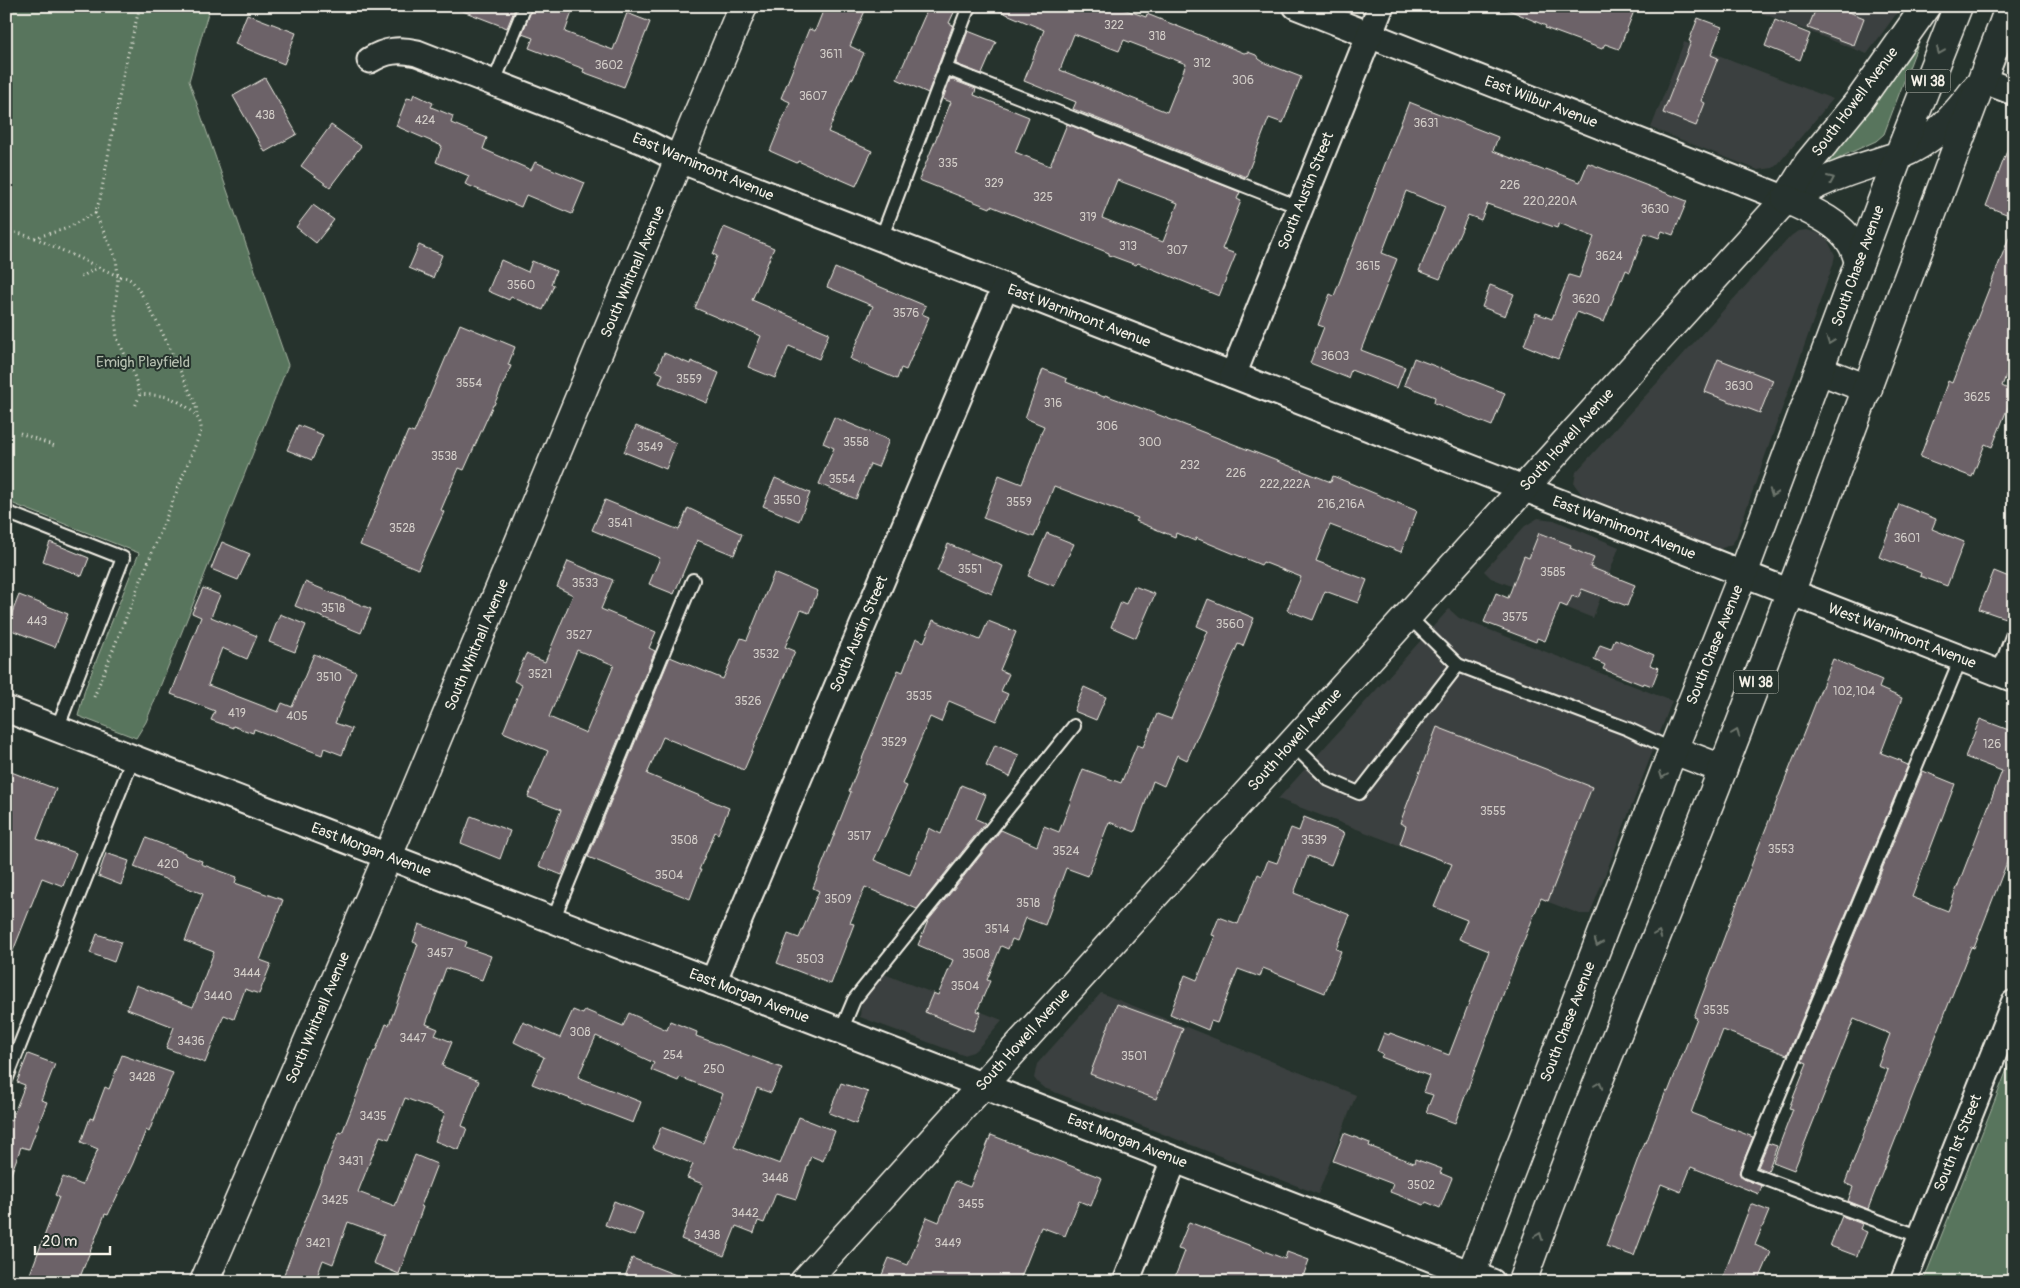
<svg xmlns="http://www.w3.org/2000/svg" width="2020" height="1288" font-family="Pangolin,sans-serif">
<rect width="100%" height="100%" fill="#26332d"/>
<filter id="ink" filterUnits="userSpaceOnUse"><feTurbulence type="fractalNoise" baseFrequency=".02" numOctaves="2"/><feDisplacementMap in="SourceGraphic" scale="10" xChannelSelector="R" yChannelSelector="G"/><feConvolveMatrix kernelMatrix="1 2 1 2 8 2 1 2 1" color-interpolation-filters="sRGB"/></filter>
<g filter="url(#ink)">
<g fill="#3b413f">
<polygon points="1744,6 1902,6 1867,54"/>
<polygon points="1684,42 1833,99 1778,164 1773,168 1758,170 1651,128"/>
<polygon points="1807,230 1818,233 1827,239 1835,255 1833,265 1736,538 1732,544 1720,549 1712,548 1583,496 1574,484 1576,472 1791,236 1798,231"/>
<polygon points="1538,518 1554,520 1619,547 1593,618 1491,578 1484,571 1525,526"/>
<polygon points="1449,609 1459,618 1672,701 1590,914 1580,914 1278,799"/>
<polygon points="884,974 1002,1020 979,1047 973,1052 963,1055 860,1017 861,1004"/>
<polygon points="1101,993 1356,1095 1318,1194 1044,1088 1038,1083 1034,1078 1037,1064"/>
</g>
<g fill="#58755d" stroke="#a6b3a2">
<polygon points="6,6 210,6 189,81 288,365 146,722 136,738 78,716 85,689 139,553 6,501"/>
<polygon points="1912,42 1918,44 1884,134 1876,141 1845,155 1821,169"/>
<polygon points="2014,1052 2014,1282 1923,1282"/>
</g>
<g fill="#6c6268" stroke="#f4f1e8" fill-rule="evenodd">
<polygon points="455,6 516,6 507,28 455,8"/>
<polygon points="533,6 574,6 565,32 613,50 627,13 650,22 624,87 583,72 584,69 529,48 533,38 522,34"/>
<polygon points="825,6 867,6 850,46 864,53 853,79 851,78 828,132 872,151 856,186 798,161 797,163 770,151 790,102 781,98 809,29 815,31"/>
<polygon points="929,6 957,6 949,23 953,25 928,93 897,79"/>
<path d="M988,6H1115L1146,17L1147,14L1244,53L1248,52L1256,55L1259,59L1265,63L1301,77L1283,123L1269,118L1246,177L1073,109L1076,102L1024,81L1044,30ZM1074,34L1119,51L1124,40L1186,64L1167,112L1060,70Z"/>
<polygon points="1500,6 1636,6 1619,49 1605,44 1602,49 1545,28 1546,26"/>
<polygon points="1817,6 1834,6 1864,18 1854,45 1808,28"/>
<polygon points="247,14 296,33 284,64 235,44"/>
<polygon points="1698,18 1722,27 1711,55 1718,58 1701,101 1705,103 1696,126 1663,113 1691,42 1689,41"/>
<polygon points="1775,20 1810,34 1800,60 1765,46"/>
<polygon points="968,31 996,42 982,74 956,64"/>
<polygon points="265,78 297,134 265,152 233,96"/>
<path d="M950,79L976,89L974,95L1029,117L1015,152L1050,166L1067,124L1240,192L1237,199L1241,201L1222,249L1236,254L1219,296L1138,263L1136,265L1109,255V253L991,206L990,208L919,180L951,102L943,99ZM1117,180L1178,203L1163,242L1102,218Z"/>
<polygon points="414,94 433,103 431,107 453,116 451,123 487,138 483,149 531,170 535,162 585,183 572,214 526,195 521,207 465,184 469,176 436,162 442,146 396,126 407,98 412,99"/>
<polygon points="1409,102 1498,137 1493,151 1545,171 1546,169 1580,182 1588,163 1687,201 1673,235 1662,231 1659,238 1645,233 1630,272 1626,270 1622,280 1621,279 1604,322 1577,312 1558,359 1524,345 1536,313 1552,319 1569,275 1579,278 1594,237 1559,223 1557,228 1487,204 1481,220 1468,215 1440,279 1419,271 1445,207 1406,191 1382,253 1397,259 1361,350 1405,367 1397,388 1351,370 1348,378 1310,363 1324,327 1318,325 1330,294 1334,296"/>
<polygon points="331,125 361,146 330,187 301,166"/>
<polygon points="2012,138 2014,138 2014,217 1986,206"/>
<polygon points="313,205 334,220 316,243 296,227"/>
<polygon points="724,227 774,248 752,300 829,333 819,359 789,346 775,378 748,367 761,336 695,308 717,256 713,254"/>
<polygon points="2012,230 2014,355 2002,386 2014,392 1992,447 1985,444 1972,477 1920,457 1948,381 1952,383"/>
<polygon points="419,245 442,255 433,278 409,268"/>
<polygon points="501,260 528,272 532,261 556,271 551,284 554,285 543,310 511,297 509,300 488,291"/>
<polygon points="835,268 926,306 922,314 929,317 906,370 901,368 897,379 850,359 873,306 827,287"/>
<polygon points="1490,285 1514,294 1505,316 1482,307"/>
<polygon points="460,324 515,347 508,365 511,366 494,405 493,405 464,470 459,468 441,510 444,512 418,569 360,545 408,431 414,433"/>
<polygon points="664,353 690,364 691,361 719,373 707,403 659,383 663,374 656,371"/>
<polygon points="1414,358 1505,393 1492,426 1434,403 1435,397 1404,385"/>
<polygon points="1718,359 1773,380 1760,413 1705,392"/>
<polygon points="1043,369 1067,379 1066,382 1104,397 1105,395 1146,410 1331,482 1333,476 1417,511 1401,552 1330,525 1316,561 1367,580 1358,603 1325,591 1313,620 1287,610 1301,577 1263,562 1261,565 1196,538 1195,541 1176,533 1175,537 1136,521 1138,518 1054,486 1034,537 983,518 999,475 1022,484 1044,426 1025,418"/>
<polygon points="834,417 889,440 878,467 870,464 856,499 819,484 834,448 823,443"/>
<polygon points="298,425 323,435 312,460 287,450"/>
<polygon points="636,426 676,443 666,469 624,452"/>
<polygon points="775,478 810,493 799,521 763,506"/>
<polygon points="605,500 679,530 688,508 742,534 734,555 697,540 674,594 649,584 660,558 592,530"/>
<polygon points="1899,504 1936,519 1932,529 1964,542 1947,586 1920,576 1921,573 1879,557"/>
<polygon points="1047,533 1074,544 1054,586 1028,576"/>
<polygon points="1539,533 1571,545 1570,548 1594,558 1590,567 1635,585 1627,606 1582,589 1578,598 1572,596 1567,607 1560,604 1545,641 1537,638 1536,642 1484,622 1496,593 1508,598 1524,556 1529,558"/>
<polygon points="50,542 89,558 82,576 43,561"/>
<polygon points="222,542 250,554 238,580 211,569"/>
<polygon points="948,544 1003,566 992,594 937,571"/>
<path d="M568,561L613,580L601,609L656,632L649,648L655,651L562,875L539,866L561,810L528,797L548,751L503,732L522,685L514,681L526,654L545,662L573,595L557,587ZM577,650L614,665L586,733L549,717Z"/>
<polygon points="1994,571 2014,579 2014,595 2005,618 1979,609"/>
<polygon points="774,573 818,591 809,613 801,610 785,647 795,651 744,770 663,737 647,774 729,808 718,834 715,832 699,870 701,870 690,899 588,857 670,657 723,679 741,638 747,640"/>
<polygon points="305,582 371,609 361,633 295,606"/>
<polygon points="1134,586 1155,594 1136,638 1111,627 1121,602 1126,604"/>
<polygon points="203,588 220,595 211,617 257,636 247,659 222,648 208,685 278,712 282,703 292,707 314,654 356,672 335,723 352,729 342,755 324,748 322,755 254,729 253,733 233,726 233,728 211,720 215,711 171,694 201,617 192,613"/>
<polygon points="19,595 68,614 55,647 6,628"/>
<polygon points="1208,599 1254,618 1243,646 1238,644 1187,760 1177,755 1164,786 1153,781 1135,832 1109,822 1088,876 1066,868 1045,925 1026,918 1017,941 1012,939 1008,949 1001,946 987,980 990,981 977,1011 981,1012 973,1031 925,1012 933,993 938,995 953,960 918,945 928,921 1001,830 1037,846 1044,826 1059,832 1083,769 1121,783 1137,745 1143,747 1157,714 1171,719 1208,631 1197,626"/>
<polygon points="280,614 306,625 295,652 269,642"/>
<polygon points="933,620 980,640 988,621 1016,632 1000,670 1009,674 1001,691 1008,694 996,721 949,701 941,722 930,717 902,784 907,786 874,860 910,875 929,828 941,834 961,785 986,795 976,819 985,823 917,909 865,887 850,923 854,924 831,984 777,963 788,934 799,938 819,891 813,888 851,792 849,791 898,670 903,672 916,638 924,642"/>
<polygon points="1615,639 1654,655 1650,665 1659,668 1652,686 1644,683 1643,685 1603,669 1605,665 1594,660 1600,645 1611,649"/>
<polygon points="1833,659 1882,680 1879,688 1902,698 1881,753 1902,761 1901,762 1908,765 1787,1055 1723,1030 1695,1102 1691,1113 1753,1137 1739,1173 1744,1179 1762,1186 1759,1194 1691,1167 1681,1192 1661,1184 1634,1256 1606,1246 1644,1142 1646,1143 1666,1091 1668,1092 1697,1018 1694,1017 1753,861"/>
<polygon points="1084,687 1106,697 1096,720 1074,711"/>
<polygon points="1980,719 2014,732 2014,844 1974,948 1971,947 1868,1209 1848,1201 1853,1187 1845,1183 1888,1070 1878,1066 1890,1034 1854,1019 1794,1170 1773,1162 1793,1109 1789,1108 1807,1063 1802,1061 1923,771 1955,784 1912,897 1948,911 2002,771 1965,757"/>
<polygon points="1437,727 1592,787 1548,901 1541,898 1516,960 1455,1123 1426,1112 1433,1095 1423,1092 1429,1076 1381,1057 1383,1054 1377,1051 1384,1033 1389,1035 1390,1033 1449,1055 1489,951 1459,939 1467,920 1434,907 1452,864 1400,844 1406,826 1400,823"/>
<polygon points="995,745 1019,755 1010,777 986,766"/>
<polygon points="6,770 56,789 37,839 76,853 63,886 42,878 7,966"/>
<polygon points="471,816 510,831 500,859 461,843"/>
<polygon points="1304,817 1344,833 1331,865 1308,856 1294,893 1350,915 1336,949 1341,951 1325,993 1263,968 1260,977 1238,969 1217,1023 1211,1021 1208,1030 1170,1014 1185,975 1197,980 1215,936 1212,935 1219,917 1238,924 1258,874 1262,876 1268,860 1277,863 1291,828 1299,831"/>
<polygon points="146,838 185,853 185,855 202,861 201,864 237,877 235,883 283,900 260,960 271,964 259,994 245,989 234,1019 224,1015 205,1063 166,1048 174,1027 127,1009 136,985 193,1007 214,952 185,941 203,894 134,867"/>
<polygon points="106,853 129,861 121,885 98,876"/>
<polygon points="419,924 467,942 465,947 491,956 482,980 446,968 426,1024 438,1029 435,1035 452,1042 442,1066 479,1081 462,1126 467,1128 459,1150 435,1141 445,1113 405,1098 389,1139 380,1136 358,1192 395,1206 415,1155 437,1164 421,1206 423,1207 399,1274 373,1263 384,1235 348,1222 333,1264 323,1260 315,1282 281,1282 339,1132 342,1133 374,1051 375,1052 386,1024 389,1025 418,944 413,942"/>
<polygon points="97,934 121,942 114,962 90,953"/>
<polygon points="1117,1004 1183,1028 1156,1099 1090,1074"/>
<polygon points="573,1010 583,1014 585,1010 623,1026 629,1013 667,1030 670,1021 697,1032 696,1036 782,1068 771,1093 757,1088 734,1147 780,1164 799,1117 835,1131 823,1161 811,1156 796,1199 776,1193 764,1223 758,1221 754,1233 736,1226 724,1256 681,1239 703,1184 687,1178 693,1164 653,1148 661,1127 703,1143 723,1094 680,1077 678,1081 651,1070 654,1063 596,1036 578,1077 641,1102 633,1123 532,1084 544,1057 514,1042 523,1022 560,1038"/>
<polygon points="28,1054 55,1064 41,1100 47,1102 29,1149 21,1147 8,1182 6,1181 6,1119 11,1121 25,1085 17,1082"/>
<polygon points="122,1055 173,1073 162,1100 161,1100 149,1132 146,1130 133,1163 108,1215 105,1214 78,1282 27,1282 59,1197 55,1195 63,1177 82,1185 98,1149 81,1142 90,1118 93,1119 105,1087 109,1089"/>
<polygon points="841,1083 868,1092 856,1124 829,1113"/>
<polygon points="1344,1133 1370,1143 1369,1146 1414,1163 1415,1159 1442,1169 1440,1173 1452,1178 1440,1208 1426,1202 1424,1205 1390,1192 1393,1184 1333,1161"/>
<polygon points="991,1135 1102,1178 1091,1206 1079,1201 1065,1236 1041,1227 1019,1282 879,1282 889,1258 908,1265 927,1217 939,1222 955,1181 970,1187"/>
<polygon points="1768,1143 1777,1146 1768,1171 1758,1167"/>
<polygon points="614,1201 643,1213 634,1236 605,1225"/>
<polygon points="1751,1204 1769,1211 1755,1245 1771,1252 1758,1282 1721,1282"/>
<polygon points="1842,1216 1862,1224 1860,1229 1867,1232 1857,1256 1830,1246"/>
<polygon points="1189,1222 1285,1259 1287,1252 1309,1260 1301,1282 1173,1282 1185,1251 1178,1249"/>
<polygon points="632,1258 689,1280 689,1282 623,1282"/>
</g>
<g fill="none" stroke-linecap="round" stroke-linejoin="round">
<defs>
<g id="service">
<polyline points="945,68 1299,207"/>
<polyline points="494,82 525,6"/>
<polyline points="881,239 969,6"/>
<polyline points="6,512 123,558 57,729"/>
<polyline points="1408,616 1458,665"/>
<polyline points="1998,673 2014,631"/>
<polyline points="1292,744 1329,780 1359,793 1458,665 1628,729 1673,750"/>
<polyline points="553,920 693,580"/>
<polyline points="841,1031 854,1000 1074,726"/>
<polyline points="6,1080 133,758"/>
<polyline points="1921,1237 1747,1172 1961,658"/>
</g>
<g id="minor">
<polyline points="1296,6 1786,199"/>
<path d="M370,60C386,50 399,49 417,53L643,141L680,160L2014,679"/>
<polyline points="1982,80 2014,92"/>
<polyline points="1233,375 1381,6"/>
<polyline points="6,709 1492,1282"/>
<polyline points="713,982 1005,287"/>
<polyline points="1126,1282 1174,1160"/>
<polyline points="1903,1282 2014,1003"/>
</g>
<g id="tertiary">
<path d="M1786,199C1805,190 1823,181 1842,174C1860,167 1879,162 1897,156C1932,143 1955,116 1977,87"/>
<polyline points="204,1282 388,856 743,6"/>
<polyline points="804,1282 1786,199 1809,162 1859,101 1926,6"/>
</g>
<g id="primary">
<path d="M1786,199C1807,209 1840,222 1852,244C1855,249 1857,256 1859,262"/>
<polyline points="1819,370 1868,389"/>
<polyline points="1673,750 1723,769"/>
<polyline points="1468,1282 1673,750 1743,574 1899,155 1958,6"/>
<path d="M1522,1282C1584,1110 1656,941 1722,771C1821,517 1913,261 2010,6"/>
</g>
</defs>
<use href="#service" stroke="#f4f1e8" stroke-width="16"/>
<use href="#minor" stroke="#f4f1e8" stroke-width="29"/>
<use href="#tertiary" stroke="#f4f1e8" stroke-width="31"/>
<use href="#primary" stroke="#f4f1e8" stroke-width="31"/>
<g stroke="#f4f1e8" stroke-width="3" stroke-dasharray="1 4" stroke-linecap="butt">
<path d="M95,213L116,258L118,276C121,277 127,277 129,279C144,287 186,384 196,405L197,414"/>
<polyline points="6,229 34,238 65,229 95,213 100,199 125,66 140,6"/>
<polyline points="35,238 118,276 115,315 117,338 133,372 140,394 135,407"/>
<polyline points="81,277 97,268"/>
<polyline points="20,433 55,446"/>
<path d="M94,697L201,431C203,415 182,402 168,397C159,395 149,395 140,394"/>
</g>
<use href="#service" stroke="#26332d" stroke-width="12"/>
<use href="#minor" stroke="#26332d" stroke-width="25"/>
<use href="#tertiary" stroke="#26332d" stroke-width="28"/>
<use href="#primary" stroke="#26332d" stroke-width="28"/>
</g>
<defs><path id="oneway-chevron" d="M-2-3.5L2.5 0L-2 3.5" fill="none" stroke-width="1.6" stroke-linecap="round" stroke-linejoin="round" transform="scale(1.25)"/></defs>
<g stroke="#6e766e">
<use href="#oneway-chevron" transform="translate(1940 51) rotate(112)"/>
<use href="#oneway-chevron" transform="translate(1831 179) rotate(-24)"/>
<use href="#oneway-chevron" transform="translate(1830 341) rotate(110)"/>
<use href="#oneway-chevron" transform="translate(1773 493) rotate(110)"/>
<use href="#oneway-chevron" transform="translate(1736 733) rotate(-69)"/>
<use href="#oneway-chevron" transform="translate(1663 775) rotate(111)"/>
<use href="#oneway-chevron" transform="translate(1658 934) rotate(-69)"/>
<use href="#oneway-chevron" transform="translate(1598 943) rotate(111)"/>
<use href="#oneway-chevron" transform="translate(1599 1085) rotate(-69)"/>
<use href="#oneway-chevron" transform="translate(1539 1236) rotate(-69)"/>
</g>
</g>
<g text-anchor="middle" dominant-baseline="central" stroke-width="4" stroke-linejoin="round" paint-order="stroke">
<g font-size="12" fill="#d2cdc8">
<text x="1114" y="25">322</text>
<text x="1157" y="36">318</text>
<text x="831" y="54">3611</text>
<text x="1202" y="63">312</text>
<text x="609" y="65">3602</text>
<text x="1243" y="80">306</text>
<text x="813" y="96">3607</text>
<text x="265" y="115">438</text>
<text x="425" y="120">424</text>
<text x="1426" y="123">3631</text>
<text x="948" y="163">335</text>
<text x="994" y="183">329</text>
<text x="1510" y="185">226</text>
<text x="1043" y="197">325</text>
<text x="1550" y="201">220,220A</text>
<text x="1655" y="209">3630</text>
<text x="1088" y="217">319</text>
<text x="1128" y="246">313</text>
<text x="1177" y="250">307</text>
<text x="1609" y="256">3624</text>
<text x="1368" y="266">3615</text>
<text x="521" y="285">3560</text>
<text x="1586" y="299">3620</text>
<text x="906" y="313">3576</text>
<text x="1335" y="356">3603</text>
<text x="689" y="379">3559</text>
<text x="469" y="383">3554</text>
<text x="1739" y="386">3630</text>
<text x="1977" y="397">3625</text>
<text x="1053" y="403">316</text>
<text x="1107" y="426">306</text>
<text x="856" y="442">3558</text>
<text x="1150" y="442">300</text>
<text x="650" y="447">3549</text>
<text x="444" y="456">3538</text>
<text x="1190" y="465">232</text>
<text x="1236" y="473">226</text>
<text x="842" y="479">3554</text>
<text x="1285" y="484">222,222A</text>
<text x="787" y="500">3550</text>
<text x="1019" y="502">3559</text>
<text x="1341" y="504">216,216A</text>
<text x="620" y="523">3541</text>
<text x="402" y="528">3528</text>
<text x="1907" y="538">3601</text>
<text x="970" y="569">3551</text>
<text x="1553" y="572">3585</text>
<text x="585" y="583">3533</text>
<text x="333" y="608">3518</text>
<text x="1515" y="617">3575</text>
<text x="37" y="621">443</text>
<text x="1230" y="624">3560</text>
<text x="579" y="635">3527</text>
<text x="766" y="654">3532</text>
<text x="540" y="674">3521</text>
<text x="329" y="677">3510</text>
<text x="1854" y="691">102,104</text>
<text x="919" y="696">3535</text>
<text x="748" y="701">3526</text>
<text x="237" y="713">419</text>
<text x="297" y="716">405</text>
<text x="894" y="742">3529</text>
<text x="1992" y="744">126</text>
<text x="1493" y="811">3555</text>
<text x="859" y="836">3517</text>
<text x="684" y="840">3508</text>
<text x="1314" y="840">3539</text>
<text x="1781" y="849">3553</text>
<text x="1066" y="851">3524</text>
<text x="168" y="864">420</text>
<text x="669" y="875">3504</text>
<text x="838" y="899">3509</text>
<text x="1028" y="903">3518</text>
<text x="997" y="929">3514</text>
<text x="440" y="953">3457</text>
<text x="976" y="954">3508</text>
<text x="810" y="959">3503</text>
<text x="247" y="973">3444</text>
<text x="965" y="986">3504</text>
<text x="218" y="996">3440</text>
<text x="1716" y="1010">3535</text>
<text x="580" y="1032">308</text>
<text x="413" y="1038">3447</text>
<text x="191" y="1041">3436</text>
<text x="673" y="1055">254</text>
<text x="1134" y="1056">3501</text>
<text x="714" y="1069">250</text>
<text x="142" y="1077">3428</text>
<text x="373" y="1116">3435</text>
<text x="351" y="1161">3431</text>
<text x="775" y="1178">3448</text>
<text x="1421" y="1185">3502</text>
<text x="335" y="1200">3425</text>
<text x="971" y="1204">3455</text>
<text x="745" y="1213">3442</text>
<text x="707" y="1235">3438</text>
<text x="318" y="1243">3421</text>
<text x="948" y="1243">3449</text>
</g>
<g fill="#26332d" stroke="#b6b8b0" stroke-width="1">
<rect x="1905.5" y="69.5" width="45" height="23" rx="4"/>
<rect x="1733.5" y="670.5" width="45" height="23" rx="4"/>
</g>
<g font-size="14" font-weight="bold" fill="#f4f1e8">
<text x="1928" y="81">WI 38</text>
<text x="1756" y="682">WI 38</text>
</g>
<g font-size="15" fill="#f4f1e8" stroke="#26332d">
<text transform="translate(1541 102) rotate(21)">East Wilbur Avenue</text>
<text transform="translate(1855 102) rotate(-53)">South Howell Avenue</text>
<text transform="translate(703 167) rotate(23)">East Warnimont Avenue</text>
<text transform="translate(1306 191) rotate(-68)">South Austin Street</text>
<text transform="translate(1858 266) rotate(-70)">South Chase Avenue</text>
<text transform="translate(633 272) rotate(-67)">South Whitnall Avenue</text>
<text transform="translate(1079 316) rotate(21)">East Warnimont Avenue</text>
<text transform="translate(1567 440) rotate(-48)">South Howell Avenue</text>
<text transform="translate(1624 528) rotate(21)">East Warnimont Avenue</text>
<text transform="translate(859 634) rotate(-67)">South Austin Street</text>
<text transform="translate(1902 636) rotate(21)">West Warnimont Avenue</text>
<text transform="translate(477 645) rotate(-67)">South Whitnall Avenue</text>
<text transform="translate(1715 645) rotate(-68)">South Chase Avenue</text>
<text transform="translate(1295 740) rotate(-48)">South Howell Avenue</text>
<text transform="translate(371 850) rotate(21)">East Morgan Avenue</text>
<text transform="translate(749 996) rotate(21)">East Morgan Avenue</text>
<text transform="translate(318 1018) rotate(-67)">South Whitnall Avenue</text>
<text transform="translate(1568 1022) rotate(-69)">South Chase Avenue</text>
<text transform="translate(1023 1040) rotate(-48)">South Howell Avenue</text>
<text transform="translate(1127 1141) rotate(21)">East Morgan Avenue</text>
<text transform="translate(1958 1143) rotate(-68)">South 1st Street</text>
</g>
<g font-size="15" fill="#b6bfb0" stroke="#26332d">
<text x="143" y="362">Emigh Playfield</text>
</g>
</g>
<rect width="2020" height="1288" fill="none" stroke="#26332d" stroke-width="25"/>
<rect x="12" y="12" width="1995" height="1263" fill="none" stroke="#f4f1e8" stroke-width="2" filter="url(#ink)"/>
<path d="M35 1246v8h75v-8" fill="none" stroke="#f4f1e8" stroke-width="2.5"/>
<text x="42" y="1246" font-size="15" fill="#f4f1e8" stroke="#26332d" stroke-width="4" paint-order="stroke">20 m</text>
</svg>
